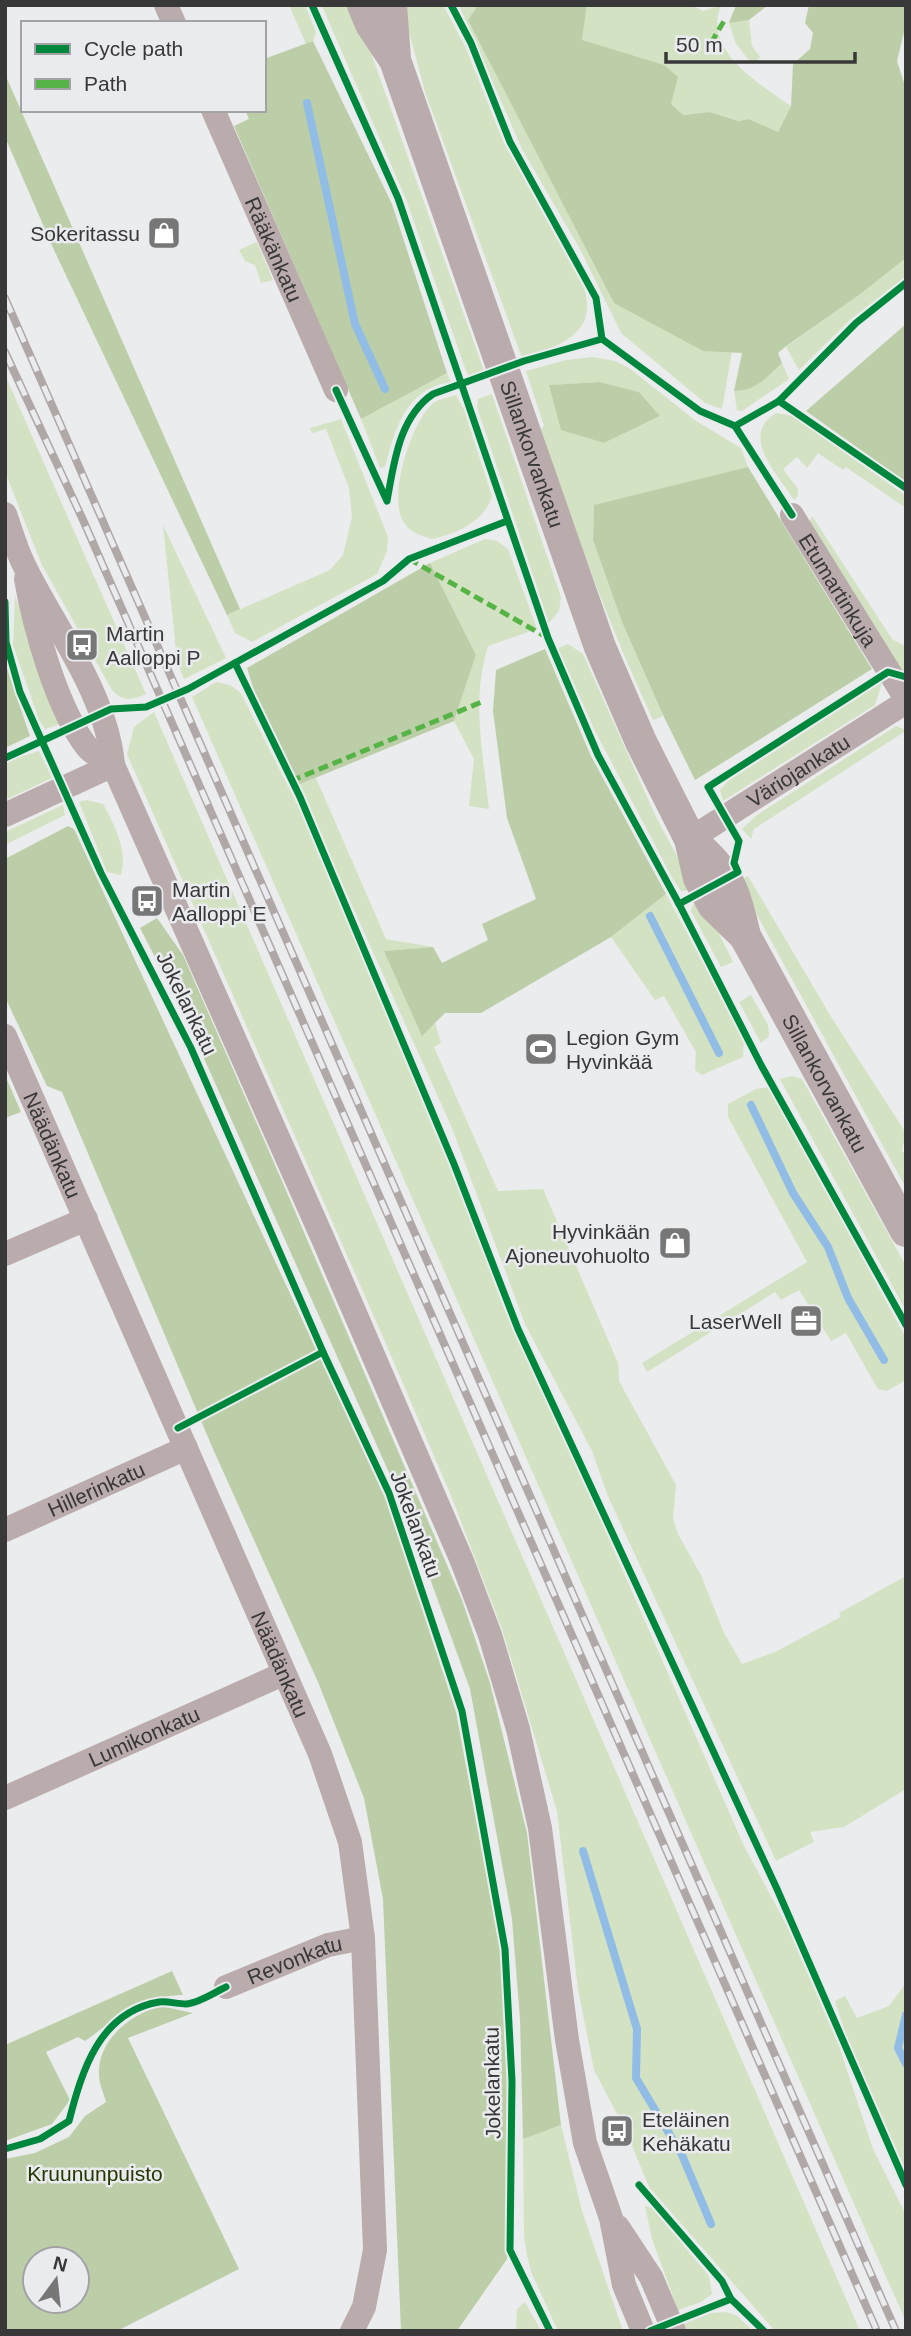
<svg xmlns="http://www.w3.org/2000/svg" width="911" height="2336" font-family="Arial,sans-serif">
<rect width="100%" height="100%" fill="#ebeced"/>
<g fill="#d3e2c3" fill-rule="evenodd">
<polygon points="289,5 305,5 316,32 313,41 306,44"/>
<polygon points="354,5 484,371 469,376 465,368 406,199 322,6"/>
<path d="M402,5H443L465,46L503,141L584,288C599,334 558,347 522,358L425,92Z"/>
<polygon points="459,5 478,5 468,20 703,351 732,351 722,409 705,403 621,333 581,251 522,149"/>
<path d="M587,5H691L703,11L721,5C702,51 760,84 791,106L778,132L749,119L740,121L710,112L683,115L582,40Z"/>
<polygon points="749,20 752,46 760,57 753,65 736,44 729,23"/>
<polygon points="257,242 273,280 261,283 255,265 245,261 239,250"/>
<polygon points="906,258 906,276 851,319 799,370 786,347 859,295"/>
<path d="M593,357L615,361L629,368L696,421L741,448L748,467L594,506L593,540L622,622L663,716L653,720C609,625 573,528 541,429L544,426L526,371L566,360ZM598,382L639,392L660,416L604,443L562,430L550,385Z"/>
<path d="M782,363L789,379L742,411L737,410L734,391C756,391 767,377 782,363Z"/>
<path d="M447,373L451,382C406,388 395,429 385,467L380,468L361,419Z"/>
<path d="M5,375L146,694C132,700 123,702 112,690L42,565L5,472Z"/>
<polygon points="492,394 561,597 559,611 549,623 477,407 478,399"/>
<path d="M456,395L464,410L492,496C485,521 456,534 432,539C422,536 410,532 404,523C387,497 411,425 431,405C437,399 447,398 456,395Z"/>
<path d="M776,413L793,416L906,496V508L846,467L843,470L818,453L807,468L797,457L783,469L798,489V496L794,500C777,473 739,436 776,413Z"/>
<polygon points="341,419 388,537 387,551 377,574 252,642 235,633 227,615 330,570 343,555 352,517 349,488 326,429 312,433 310,428"/>
<polygon points="812,516 892,639 906,647 906,674 899,670 809,524"/>
<polygon points="163,525 226,658 184,679 177,661"/>
<path d="M485,539L497,541L508,549L537,629L488,646C471,701 483,753 489,809L469,806L474,759L454,721L476,655L430,563Z"/>
<polygon points="15,596 64,723 45,729 39,720 13,645"/>
<polygon points="568,644 583,654 656,817 693,886 686,891 681,891 673,879 595,731 558,648"/>
<polygon points="216,682 230,685 241,693 299,808 453,1168 502,1304 545,1394 744,1846 787,1926 839,2046 873,2149 906,2215 906,2322 192,697"/>
<polygon points="882,682 875,705 723,801 720,790 727,782"/>
<polygon points="154,712 860,2331 775,2331 649,2187 626,2131 594,2070 578,1989 557,1811 502,1629 452,1498 386,1344 127,754 134,727"/>
<polygon points="896,726 906,730 906,734 904,732 754,829 751,839 742,829 757,815"/>
<polygon points="39,751 52,778 5,800 5,762"/>
<polygon points="316,778 386,939 433,947 385,951 422,1035 435,1023 441,1043 434,1047 498,1191 543,1189 618,1363 619,1381 676,1485 673,1519 678,1534 701,1575 724,1633 742,1664 775,1652 841,1617 839,1613 906,1576 906,1789 844,1827 810,1832 814,1842 776,1861 607,1494 592,1451 525,1324 452,1128 298,785"/>
<path d="M87,800L103,804C115,825 128,853 121,875L107,872L79,802Z"/>
<polygon points="63,805 65,815 5,845 5,832"/>
<polygon points="748,876 833,1020 906,1133 902,1150 906,1157 906,1188 739,882"/>
<polygon points="666,894 744,1039 743,1057 702,1075 695,1070 696,1052 664,996 655,1000 611,937"/>
<polygon points="703,901 733,962 721,967 691,911 693,905"/>
<polygon points="751,995 768,1025 769,1036 761,1043 739,1002"/>
<polygon points="792,1076 802,1079 906,1266 906,1311 780,1079"/>
<polygon points="769,1087 906,1338 906,1380 887,1391 878,1389 846,1333 831,1341 799,1290 781,1300 775,1292 647,1372 642,1363 807,1262 728,1117 728,1104 756,1089"/>
<polygon points="906,1983 906,2171 847,2038 835,2001 845,1996 857,2018 889,2006"/>
<polygon points="561,2125 582,2211 623,2331 558,2331 532,2274 527,2256 524,2236 523,2139"/>
<polygon points="645,2206 652,2208 709,2276 712,2294 701,2302 678,2310 652,2239"/>
<polygon points="525,2302 541,2331 516,2331 517,2309"/>
<polygon points="725,2312 736,2315 753,2331 687,2331 684,2324 711,2313"/>
</g>
<g fill="#bccea7" fill-rule="evenodd">
<path d="M478,5H587L582,40L664,65L678,77L671,104L683,115L710,112L739,121L749,119L778,132L791,106L793,64L810,49L813,33L805,23L809,5H906V24L897,61L906,89V258L859,295L785,347L778,353L782,363C767,377 756,391 734,391L742,353L703,351L614,303L468,20Z"/>
<polygon points="736,5 768,5 749,20 729,23"/>
<polygon points="313,41 392,204 447,373 361,419 234,126 249,119 245,110 264,110 264,59"/>
<polygon points="5,74 240,609 227,615 54,250 5,137"/>
<polygon points="906,324 906,482 806,411"/>
<polygon points="599,382 639,392 660,416 604,443 561,430 549,385"/>
<polygon points="748,467 872,669 695,780 662,713 622,622 593,540 594,505"/>
<polygon points="430,563 476,655 454,721 298,785 259,707 247,668"/>
<polygon points="545,649 591,756 666,894 611,937 481,1013 445,1013 422,1036 384,951 433,947 442,963 488,940 482,924 536,899 507,818 493,711 496,670"/>
<polygon points="5,662 30,736 5,748"/>
<polygon points="68,826 74,829 386,1500 456,1712 500,1949 508,2090 507,2259 457,2331 401,2331 383,1899 364,1798 318,1682 213,1449 62,1092 47,1086 5,997 5,859"/>
<polygon points="157,918 183,955 282,1181 462,1600 490,1683 527,1833 561,2125 523,2139 520,2019 512,1919 470,1689 403,1504 186,1018 140,928"/>
<polygon points="5,1075 21,1112 5,1118"/>
<path d="M172,1971L183,1995C142,1996 118,2017 85,2041L78,2037L46,2052L70,2100L52,2124L5,2141V2045Z"/>
<path d="M161,2006L193,2013L128,2038L239,2269L117,2331H5V2159L35,2153L69,2137L85,2116L106,2102C104,2094 99,2084 99,2075C97,2041 130,2014 161,2006ZM35,2259H77V2301H35Z"/>
</g>
<g fill="none" stroke-linecap="round" stroke-linejoin="round">
<g stroke="#91bce5" stroke-width="8">
<polyline points="307,103 355,324 385,389"/>
<polyline points="650,916 719,1053"/>
<polyline points="751,1105 793,1193 828,1247 848,1298 884,1360"/>
<polyline points="583,1851 637,2029 636,2078 682,2155 711,2224"/>
<polyline points="906,2015 898,2048 906,2064"/>
</g>
<g stroke="#baabac" stroke-width="24">
<polyline points="166,5 174,23"/>
<path id="s1" d="M213,110L336,390"/>
<path d="M5,514C11,531 16,549 24,565C54,627 107,694 113,765L323,1239L462,1561L490,1635L518,1729L540,1828L567,2040L585,2143L611,2218L624,2285L643,2331"/>
<path id="s2" d="M792,515L906,699"/>
<path d="M26,579C34,626 57,709 87,747C92,754 105,760 113,765"/>
<polyline points="5,815 113,765"/>
<path id="s3" d="M690,839L906,702"/>
<path id="s4" d="M5,1036L320,1754L350,1842L363,1938L375,2250L364,2307L352,2331"/>
<polyline points="5,1254 86,1219"/>
<path id="s5" d="M5,1530L186,1448"/>
<path id="s6" d="M5,1798L283,1674"/>
<path id="s7" d="M226,1987L328,1945L363,1938"/>
<polyline points="618,2227 651,2277 674,2331"/>
</g>
<g stroke="#baabac" stroke-width="32">
<path id="s8" d="M363,5L371,24L395,60L600,647L641,742L690,839L699,878L713,905L745,936"/>
<polyline points="391,5 395,59"/>
<path id="s9" d="M690,839C729,874 733,885 745,936L906,1231"/>
</g>
<defs>
<g id="rail">
<polyline points="5,298 896,2331"/>
<polyline points="5,352 83,520 877,2331"/>
</g>
</defs>
<use href="#rail" stroke="#b0a7a7" stroke-width="8"/>
<use href="#rail" stroke="#eaebee" stroke-width="5" stroke-dasharray="16" stroke-linecap="butt"/>
<g stroke="#56b346" stroke-width="5" stroke-dasharray="10 5" stroke-linecap="butt">
<polyline points="711,43 724,21"/>
<polyline points="409,559 548,638"/>
<polyline points="291,781 484,701"/>
</g>
<defs>
<g id="cycleway">
<polyline points="312,5 398,198 548,638 598,755 679,904 761,1065 906,1325"/>
<polyline points="451,5 471,43 510,142 596,298 602,339"/>
<path d="M336,390L387,501C394,463 399,417 433,394L524,361L602,339L700,411L735,426L792,515"/>
<polyline points="779,401 906,488"/>
<polyline points="735,426 779,401 856,323 906,283"/>
<polyline points="5,602 6,642 20,692 101,873 191,1048 323,1352 389,1493 462,1711 505,1949 512,2081 510,2250 550,2331"/>
<polyline points="235,663 300,797 454,1164 518,1329 777,1889 906,2185"/>
<polyline points="5,758 111,709 146,707 188,689 383,581 409,559 507,521"/>
<polyline points="679,904 738,872 734,863 739,841 708,787 888,672 906,677"/>
<polyline points="178,1428 323,1352"/>
<path d="M5,2149L40,2139L69,2121C82,2071 99,2012 159,2002C168,2001 177,2004 186,2004C199,2003 215,1992 226,1987"/>
<polyline points="639,2185 722,2281 731,2299"/>
<polyline points="650,2331 731,2299 764,2331"/>
</g>
</defs>
<use href="#cycleway" stroke="#eaebee" stroke-width="11"/>
<use href="#cycleway" stroke="#00873e" stroke-width="7"/>
</g>
<defs>
<symbol id="shop-square" viewBox="-11 -11 22 22"><rect x="-9" y="-9" width="18" height="18" rx="4" fill="#777778" stroke="#eaebee"/><path d="M-5-2.5h2.3a2.7 3.5 0 0 1 5.4 0H5L5.5 6h-11ZM-1.5-2.5h3a1.5 2.3 0 0 0-3 0Z" fill="#fff"/></symbol>
<symbol id="bus-square" viewBox="-11 -11 22 22"><rect x="-9" y="-9" width="18" height="18" rx="4" fill="#777778" stroke="#eaebee"/><path d="M-5-6H5V4H4V6H2V4H-2V6H-4V4H-5ZM-3.5-4V0h7V-4ZM-3.5 1.2v1.5H-2V1.2ZM2 1.2v1.5H3.5V1.2Z" fill="#fff"/></symbol>
<symbol id="stadium-square" viewBox="-11 -11 22 22"><rect x="-9" y="-9" width="18" height="18" rx="4" fill="#777778" stroke="#eaebee"/><path d="M0-5a6.5 5 0 1 0 0 10a6.5 5 0 1 0 0-10ZM-3.5-1.8h7v3.6h-7Z" fill="#fff"/></symbol>
<symbol id="office-square" viewBox="-11 -11 22 22"><rect x="-9" y="-9" width="18" height="18" rx="4" fill="#777778" stroke="#eaebee"/><path d="M-6-3h4V-5.5h4V-3h4V5H-6ZM-1-4.5V-3h2v-1.5ZM-6 0V1H6V0Z" fill="#fff"/></symbol>
</defs>
<g fill-rule="evenodd">
<use href="#shop-square" x="145" y="214" width="38" height="38"/>
<use href="#bus-square" x="63" y="626" width="38" height="38"/>
<use href="#bus-square" x="128" y="882" width="38" height="38"/>
<use href="#stadium-square" x="522" y="1030" width="38" height="38"/>
<use href="#shop-square" x="656" y="1224" width="38" height="38"/>
<use href="#office-square" x="787" y="1302" width="38" height="38"/>
<use href="#bus-square" x="598" y="2112" width="38" height="38"/>
</g>
<g text-anchor="middle" dominant-baseline="central" stroke-width="5" stroke-linejoin="round" paint-order="stroke">
<g font-size="21" fill="#383839" stroke="#eaebee" text-anchor="start">
<text x="140" y="233" text-anchor="end">Sokeritassu</text>
<text x="106" y="633">Martin<tspan x="106" dy="24">Aalloppi P</tspan></text>
<text x="172" y="889">Martin<tspan x="172" dy="24">Aalloppi E</tspan></text>
<text x="566" y="1037">Legion Gym<tspan x="566" dy="24">Hyvinkää</tspan></text>
<text x="650" y="1231" text-anchor="end">Hyvinkään<tspan x="650" dy="24">Ajoneuvohuolto</tspan></text>
<text x="782" y="1321" text-anchor="end">LaserWell</text>
<text x="642" y="2119">Eteläinen<tspan x="642" dy="24">Kehäkatu</tspan></text>
</g>
<g font-size="21" fill="#383839" stroke="#eaebee">
<text stroke="none"><textPath href="#s1" startOffset="152">Rääkänkatu</textPath></text>
<text stroke="none"><textPath href="#s8" startOffset="481">Sillankorvankatu</textPath></text>
<text stroke="none"><textPath href="#s2" startOffset="88">Etumartinkuja</textPath></text>
<text stroke="none"><textPath href="#s3" startOffset="128">Väriojankatu</textPath></text>
<text transform="translate(187 1003) rotate(64)">Jokelankatu</text>
<text stroke="none"><textPath href="#s9" startOffset="282">Sillankorvankatu</textPath></text>
<text stroke="none"><textPath href="#s4" startOffset="119">Näädänkatu</textPath></text>
<text stroke="none"><textPath href="#s5" startOffset="100">Hillerinkatu</textPath></text>
<text transform="translate(416 1524) rotate(70)">Jokelankatu</text>
<text stroke="none"><textPath href="#s4" startOffset="686">Näädänkatu</textPath></text>
<text stroke="none"><textPath href="#s6" startOffset="152">Lumikonkatu</textPath></text>
<text stroke="none"><textPath href="#s7" startOffset="74">Revonkatu</textPath></text>
<text transform="translate(492 2083) rotate(-91)">Jokelankatu</text>
</g>
<g font-size="21" fill="#253801" stroke="#eaebee">
<text x="95" y="2173">Kruununpuisto</text>
</g>
</g>
<rect width="911" height="2336" fill="none" stroke="#383839" stroke-width="14"/>
<rect x="21" y="21" width="245" height="91" fill="#eaebee" stroke="#a3a3a6" stroke-width="2"/>
<rect x="35" y="44" width="35" height="10" fill="#00873e" stroke="#a3a3a6" stroke-width="2"/>
<text x="84" y="56" font-size="21" fill="#383839">Cycle path</text>
<rect x="35" y="79" width="35" height="10" fill="#56b346" stroke="#a3a3a6" stroke-width="2"/>
<text x="84" y="91" font-size="21" fill="#383839">Path</text>
<g transform="translate(56 2280) rotate(15)"><circle r="33" fill="#eaebee" stroke="#a3a3a6" stroke-width="2"/>
<path d="M0-5L12 26L0 18L-12 26Z" fill="#777778"/>
<text y="-10" font-size="19" font-weight="bold" text-anchor="middle" fill="#383839">N</text>
</g>
<path d="M666 52v10h189v-10" fill="none" stroke="#383839" stroke-width="3.5"/>
<text x="676" y="52" font-size="21" fill="#383839" stroke="#eaebee" stroke-width="5" paint-order="stroke">50 m</text>
</svg>
